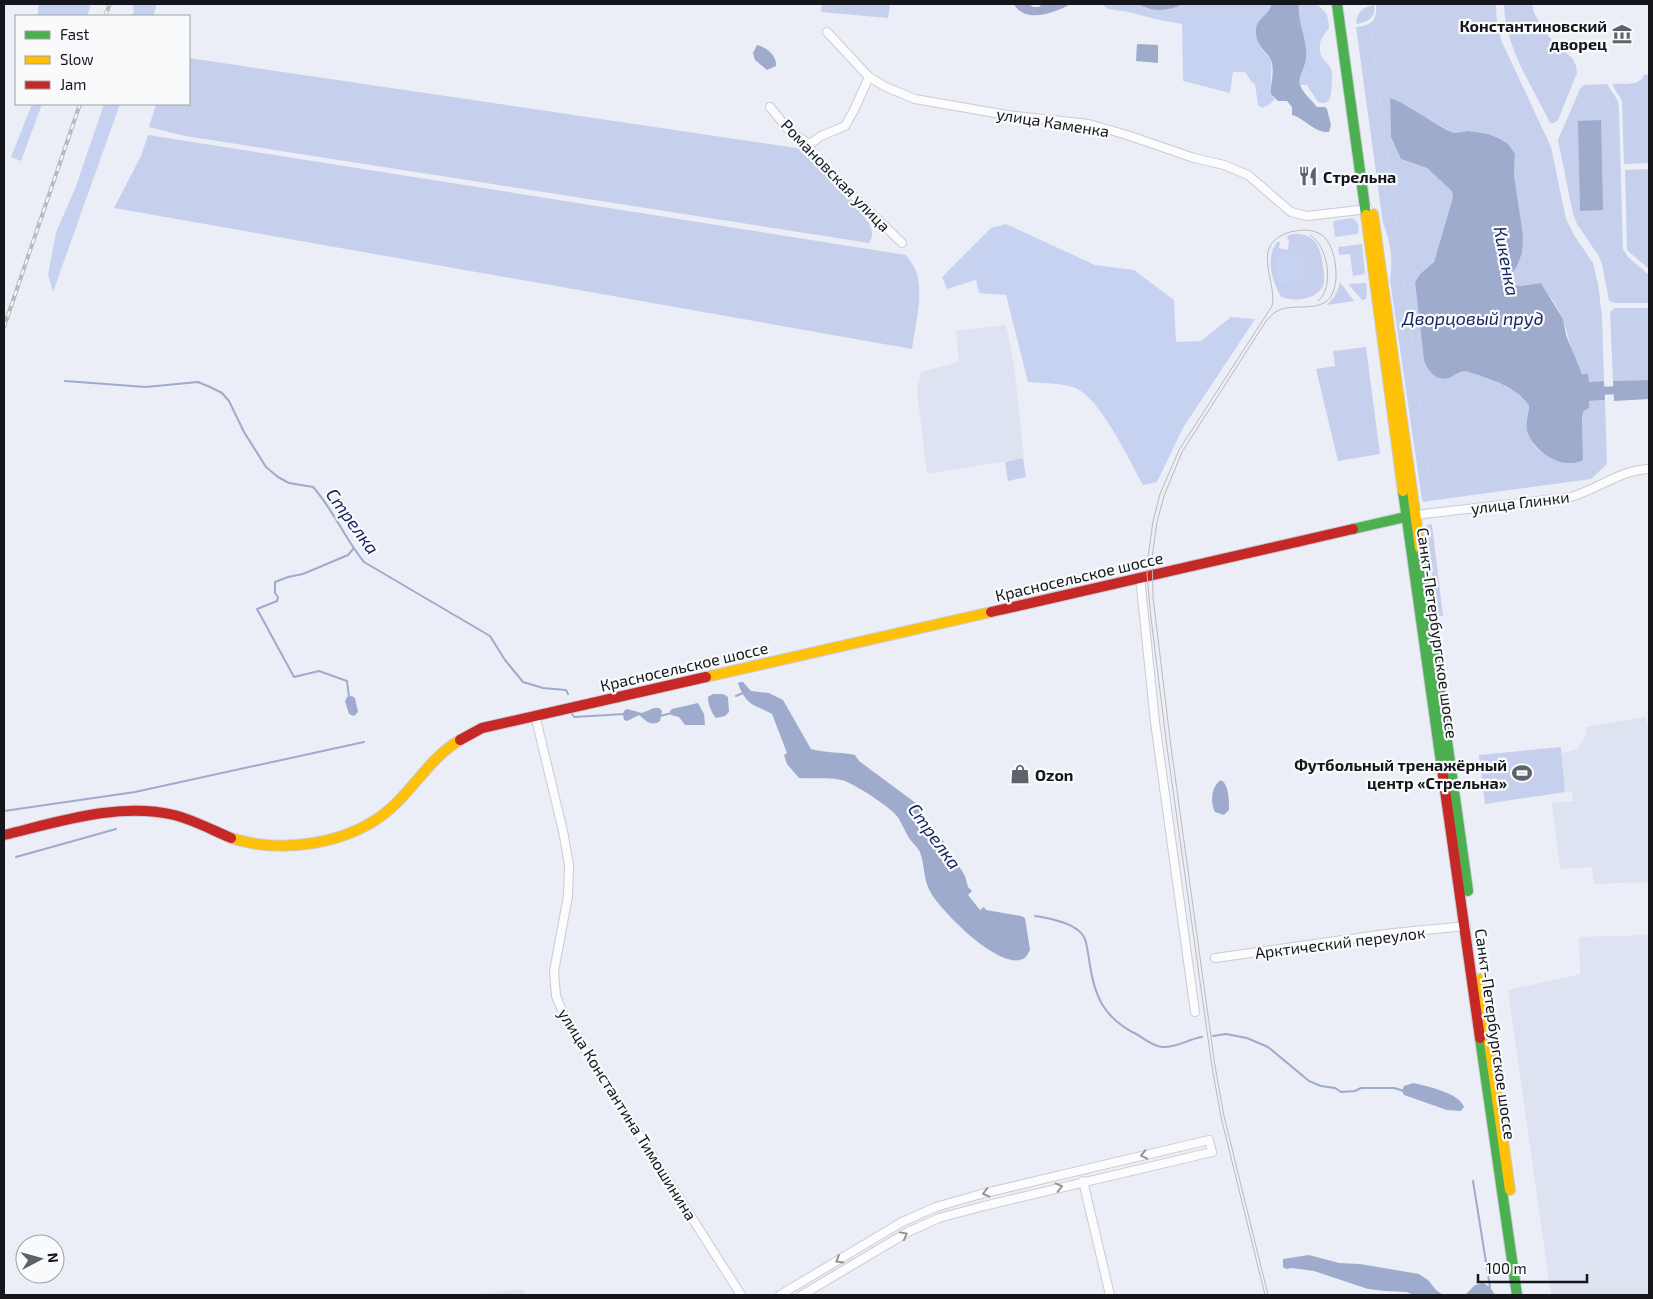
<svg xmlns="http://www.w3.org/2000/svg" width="1653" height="1299" font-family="'Exo 2',sans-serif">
<rect width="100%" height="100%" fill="#ebeef6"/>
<g fill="#dee3f2">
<polygon points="1006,325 1014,365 1024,458 927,474 917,391 921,372 959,362 956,331"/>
<polygon points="1646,717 1647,723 1649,723 1649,882 1594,884 1592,867 1560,869 1552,803 1573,801 1572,792 1565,792 1562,753 1577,749 1587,734 1585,727"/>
<polygon points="1649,935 1649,1295 1551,1295 1508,990 1580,974 1579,937"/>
<polygon points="522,1289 526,1295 468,1295"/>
</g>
<g fill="#c6d0ed">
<polygon points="822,4 890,4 888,18 821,12"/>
<path d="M1376,4H1496L1497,24L1502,42L1551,147L1566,219L1574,235L1593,263L1598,284L1602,316L1604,381L1589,382C1574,365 1570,341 1563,320C1559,308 1548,295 1541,283L1521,286L1515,285L1512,281V274L1517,266L1523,235L1514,175L1515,154L1488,134L1469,131L1454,133L1390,99L1391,137L1401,159L1427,168L1453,191V197L1434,262L1420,274L1415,282L1424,361L1451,377L1460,371H1466C1489,379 1514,385 1529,406L1526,426L1534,446L1542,453L1555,459L1583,460L1582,417L1589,401L1605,400L1607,464L1591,479L1429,501L1424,502L1422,500L1390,280C1393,260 1391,242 1383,223L1356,27C1373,25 1377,20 1376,4Z"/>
<path d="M1504,4H1532L1534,13L1549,37L1573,59L1576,66L1577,73L1558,120L1554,123H1550C1532,86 1504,45 1504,4Z"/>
<path d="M1374,5C1376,18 1368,22 1356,24C1357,12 1362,7 1374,5Z"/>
<path d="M189,58L803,149L830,175L869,223C872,231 874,235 869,243L185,136L149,127L156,104H189Z"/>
<path d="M1649,74V163L1624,164L1622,101L1612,84C1624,83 1639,87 1644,75Z"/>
<polygon points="1607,84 1618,101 1619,112 1623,249 1628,257 1649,275 1649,303 1614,303 1609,301 1602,264 1598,255 1577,224 1573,214 1558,140 1580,89 1584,85"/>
<path d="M148,135L906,255C909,260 913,264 915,269C925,290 915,326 912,349L114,208L141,156Z"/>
<polygon points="1649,169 1649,269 1627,250 1625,170"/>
<path d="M1294,234C1316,233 1321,248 1323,267C1324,274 1326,283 1321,289C1312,301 1293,301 1281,297C1272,280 1265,259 1277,242H1280L1279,248L1288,250L1289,241L1287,236Z"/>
<polygon points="1362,244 1365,274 1353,276 1350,254 1339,255 1338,247"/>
<path d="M1340,282L1354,301L1326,305C1334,299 1338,292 1340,282Z"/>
<polygon points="1366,283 1367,293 1366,299 1362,300 1348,284"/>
<polygon points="1615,308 1649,308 1649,380 1613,381 1610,312"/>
<polygon points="1366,347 1380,454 1338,461 1316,369 1335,366 1333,351"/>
<polygon points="1023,458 1026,477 1008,481 1005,462"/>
<polygon points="1432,524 1443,616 1437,616 1426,528 1427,525"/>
<polygon points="1561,747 1565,792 1485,804 1479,755"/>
</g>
<g fill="#c7d2f1">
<polygon points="38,4 91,4 87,16 38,16"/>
<polygon points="132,4 157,4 153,16 132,16 134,11"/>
<path d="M1102,4H1138L1145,8L1164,10H1168L1182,4H1271C1270,15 1256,18 1256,30C1255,36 1260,47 1264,52C1267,56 1270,56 1271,61C1273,72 1267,92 1275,99L1270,104L1262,108L1258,105L1255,84L1251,81L1245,72H1233L1230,93L1183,81L1182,24L1155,19L1129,12L1108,9Z"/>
<path d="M1299,4H1317L1327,14L1329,28C1324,35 1319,39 1320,49C1320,59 1327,61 1331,69C1333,74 1332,97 1329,100C1326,104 1322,103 1318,102L1307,85H1300C1299,73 1306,62 1305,50C1304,34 1297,20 1299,4Z"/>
<polygon points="1391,6 1395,7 1373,35 1433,493 1488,487 1488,490 1431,497 1370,34"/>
<polygon points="32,104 42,104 21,161 11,157"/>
<polygon points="104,104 120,104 53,292 48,275 56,232 75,189"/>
<path d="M1352,218C1359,221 1359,228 1358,234L1335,237L1333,223L1334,221Z"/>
<path d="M1006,224L1095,265L1134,270L1174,300L1176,342L1201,341L1231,317L1255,319L1183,428L1157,482L1143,485C1130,461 1099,395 1073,387C1059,383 1042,383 1028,382L1006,295L979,293L976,280L947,289L942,277L991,228Z"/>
<path d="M1293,248H1301C1306,257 1309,276 1301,285C1299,287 1297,288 1294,290L1288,284L1282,285C1276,278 1274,265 1277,256L1290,251Z"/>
</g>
<g fill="#9eabcd">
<path d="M1014,4H1029L1033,7H1039L1042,4H1070C1056,13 1024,24 1014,4Z"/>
<path d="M1138,4H1182C1169,12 1151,12 1138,4Z"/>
<path d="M1271,4H1299C1297,23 1308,40 1306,58C1305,68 1298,76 1300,85C1303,94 1312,100 1317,107H1325L1327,109L1331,125L1329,132C1314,133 1306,119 1292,115V107L1287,101H1278L1271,94C1270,83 1276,69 1270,58C1269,55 1267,55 1265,52C1260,47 1255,38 1256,30C1256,18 1270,15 1271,4Z"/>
<polygon points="1137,44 1158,45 1158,63 1136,61"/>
<path d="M757,45C766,47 777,55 776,66L767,70L755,60L753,53Z"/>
<path d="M1390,98L1400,102L1445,129L1454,133L1469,131L1488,134L1500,139L1508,144L1515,154L1514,175L1523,235L1522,253L1517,266L1512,274V281L1515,285L1521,286L1541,283L1563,319L1566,335L1582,374H1588L1589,382L1604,381L1605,400L1589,401V408L1584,411L1582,417L1583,460C1562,471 1532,451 1527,430C1525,423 1529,413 1529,406C1515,385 1489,379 1466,371C1459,371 1457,374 1451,377C1437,383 1429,372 1424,361L1415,282L1420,274L1434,262L1453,197L1452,191L1427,168L1401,159L1391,137Z"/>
<polygon points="1601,120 1603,210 1580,211 1578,121"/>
<polygon points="1649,380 1649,399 1614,401 1613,381"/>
<path d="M740,682H743L751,691L769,693L783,700L811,749C825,753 840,752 855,755L859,761L917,804L923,814L925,826L940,836L965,876L968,887L972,891L968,895L980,910L984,907L986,910L1021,916L1025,918L1030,950C1028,953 1027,957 1023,959C999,970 942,912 931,893C923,880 925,866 920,852C918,847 912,843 909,838C903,828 901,819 893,812C885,804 852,782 841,780C828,777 813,779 799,778L787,764L784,755L787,753L772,714C754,704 746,706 738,683Z"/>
<path d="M713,694H723L728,697L729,712L725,716L716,718C711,712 708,704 708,697Z"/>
<polygon points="352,696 355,698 358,712 354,716 349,714 345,701 347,697"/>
<polygon points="698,703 704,714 705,725 685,725 679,717 671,715 670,711 672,709"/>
<path d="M654,708H659L662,711L660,721C651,727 646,721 639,715L627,721L624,720L623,714L624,711L627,709L642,713Z"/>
<path d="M1221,780C1229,785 1229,800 1229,810L1224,815L1215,812C1210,803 1211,786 1221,780Z"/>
<path d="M1413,1083C1427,1086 1459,1093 1464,1107L1461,1111L1447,1110L1404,1095L1402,1091L1404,1086Z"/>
<polygon points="1309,1255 1339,1263 1360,1264 1419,1274 1428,1280 1436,1290 1443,1295 1413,1295 1407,1292 1385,1291 1368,1289 1314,1271 1292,1268 1286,1269 1283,1267 1283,1259"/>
<polygon points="1483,1283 1490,1287 1495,1295 1465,1295 1475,1285"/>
</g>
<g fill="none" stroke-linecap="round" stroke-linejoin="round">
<g stroke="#9eabcd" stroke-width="2">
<path d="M65,381L146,387L198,382L210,387L222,393L229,401L244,432L266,467L278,477L289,483L313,487C333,509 345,539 364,562L490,636L505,660L523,682L543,688L566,690L568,694"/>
<polyline points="736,696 743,693"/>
<polyline points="349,697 347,681 319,671 294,677 257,609 277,601 278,597 275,593 275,582 288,577 303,574 348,555 353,549"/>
<polyline points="572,714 574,717 625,714"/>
<polyline points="660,716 672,713"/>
<polyline points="4,811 135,792 364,742"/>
<polyline points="16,857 116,829"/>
<path d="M1035,916C1048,918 1069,922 1079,931C1087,937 1087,949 1089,959C1094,996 1103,1018 1138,1035C1144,1039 1155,1047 1162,1047C1177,1048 1188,1039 1202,1037"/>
<polyline points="1213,1036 1226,1034 1247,1038 1268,1047 1309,1081 1321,1086 1335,1088 1341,1092 1355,1091 1361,1088 1394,1088 1404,1091"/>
<polyline points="1473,1181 1490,1287"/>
</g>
<polyline stroke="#9eabcd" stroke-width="8" points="1596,391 1622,390"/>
<defs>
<g id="street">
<polyline points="827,32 869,77 886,87 915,99 1007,115 1089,124 1127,135 1194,158 1224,165 1248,175 1291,212 1307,216 1368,209"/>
<polyline points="770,107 791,133 810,144 811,152 821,164 902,243"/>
<polyline points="810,144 821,136 845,126 854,110 869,77"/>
<path d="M1415,515L1571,497C1598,489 1620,470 1649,469"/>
<polyline points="1140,577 1155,722 1195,1012"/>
<polyline points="535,715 563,831 569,865 568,896 554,971 556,996 566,1020 741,1295"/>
<polyline points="1215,958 1393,933 1466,926"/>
<polyline points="1083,1181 1110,1295"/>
<polyline points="780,1295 902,1222 936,1207 981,1194 1209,1140 1212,1152 984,1206 939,1218 908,1232 802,1295"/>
</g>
<g id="fast">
<polyline points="1337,4 1366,215"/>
<polyline points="1403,491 1442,769"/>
<polyline points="1353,529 1414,515"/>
<polyline points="1420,548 1468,891"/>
<polyline points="1480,1038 1517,1295"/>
</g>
<g id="slow">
<polyline points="1373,214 1420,548"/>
<polyline points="1366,215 1403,491"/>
<polyline points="706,677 991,612"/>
<path d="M231,838C280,854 349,845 390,809C415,787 431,757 460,740"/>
<polyline points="1480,979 1510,1190"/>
</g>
<g id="jam">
<polyline points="991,612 1353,529"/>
<polyline points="460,740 482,728 706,677"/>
<polyline points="1442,769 1480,1038"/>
<path d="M4,835C58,822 118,802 174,815C194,820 212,830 231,838"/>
</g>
</defs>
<use href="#street" stroke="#c9ccd2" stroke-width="10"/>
<use href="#fast" stroke="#c9ccd2" stroke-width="12"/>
<use href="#slow" stroke="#c9ccd2" stroke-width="12"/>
<use href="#jam" stroke="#c9ccd2" stroke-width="12"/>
<use href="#street" stroke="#fcfcfe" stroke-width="8"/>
<use href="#fast" stroke="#4caf50" stroke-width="10"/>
<use href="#slow" stroke="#ffc107" stroke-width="10"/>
<use href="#jam" stroke="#c62828" stroke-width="10"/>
<g stroke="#bababc" stroke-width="1">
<path d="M1310,235C1328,245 1335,288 1318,301"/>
<path d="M1265,1295L1221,1117L1212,1067L1167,747L1151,618L1147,575L1148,557L1153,521L1160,494L1179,450L1272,306C1277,286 1257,255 1275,240C1282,234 1288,232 1296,231C1305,229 1314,230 1322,235C1337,246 1341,286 1329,299C1317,312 1292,303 1277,311C1273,313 1269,318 1266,321L1182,452L1164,496L1157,522L1152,558L1153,597L1171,747L1215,1066L1224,1116L1268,1295"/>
</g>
<defs>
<g id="rail">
<polyline points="105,16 110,4"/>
<polyline points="4,327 80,104"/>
</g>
</defs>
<use href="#rail" stroke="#bababc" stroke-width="4"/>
<use href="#rail" stroke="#f9fafc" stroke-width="2" stroke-dasharray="5.5" stroke-linecap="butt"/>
</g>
<defs><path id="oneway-chevron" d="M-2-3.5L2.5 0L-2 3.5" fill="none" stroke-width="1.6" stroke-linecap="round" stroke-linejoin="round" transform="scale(1.25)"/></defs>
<g stroke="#949498">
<use href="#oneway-chevron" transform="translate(1144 1155) rotate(167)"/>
<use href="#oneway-chevron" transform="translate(1059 1187) rotate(-14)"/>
<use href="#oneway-chevron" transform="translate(986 1193) rotate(166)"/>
<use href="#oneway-chevron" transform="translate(904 1235) rotate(-29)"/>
<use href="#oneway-chevron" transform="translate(839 1260) rotate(149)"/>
</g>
<defs>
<symbol id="museum-bare" viewBox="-9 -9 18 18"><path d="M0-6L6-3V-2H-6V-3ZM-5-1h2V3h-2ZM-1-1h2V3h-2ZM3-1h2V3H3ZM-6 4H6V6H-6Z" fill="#5f6268" stroke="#f9fafc" stroke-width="2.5" paint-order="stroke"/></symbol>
<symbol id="restaurant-bare" viewBox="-9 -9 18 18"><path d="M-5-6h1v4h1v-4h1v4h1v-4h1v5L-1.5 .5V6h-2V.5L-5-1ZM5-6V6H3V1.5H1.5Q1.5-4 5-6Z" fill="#5f6268" stroke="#f9fafc" stroke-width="2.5" paint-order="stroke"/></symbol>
<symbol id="stadium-bare" viewBox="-9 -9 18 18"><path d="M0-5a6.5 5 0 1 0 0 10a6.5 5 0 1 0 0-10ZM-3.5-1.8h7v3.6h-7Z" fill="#5f6268" stroke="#f9fafc" stroke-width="2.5" paint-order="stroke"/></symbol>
<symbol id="shop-bare" viewBox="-9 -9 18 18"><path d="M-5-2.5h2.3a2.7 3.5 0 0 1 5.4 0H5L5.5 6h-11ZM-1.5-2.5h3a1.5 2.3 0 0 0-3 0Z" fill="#5f6268" stroke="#f9fafc" stroke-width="2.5" paint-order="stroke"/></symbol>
</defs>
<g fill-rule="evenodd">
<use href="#museum-bare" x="1608" y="20" width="28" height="28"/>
<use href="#restaurant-bare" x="1294" y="162" width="28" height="28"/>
<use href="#stadium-bare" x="1508" y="759" width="28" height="28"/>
<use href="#shop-bare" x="1006" y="760" width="28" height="28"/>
</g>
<g text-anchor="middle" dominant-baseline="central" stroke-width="4.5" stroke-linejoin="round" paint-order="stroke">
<g font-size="16" font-weight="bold" fill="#14161b" stroke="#f9fafc" text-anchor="end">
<text x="1607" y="25">Константиновский<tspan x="1607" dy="18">дворец</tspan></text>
<text x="1323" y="176" text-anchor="start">Стрельна</text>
<text x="1507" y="764">Футбольный тренажёрный<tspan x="1507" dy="18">центр «Стрельна»</tspan></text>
<text x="1035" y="774" text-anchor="start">Ozon</text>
</g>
<g font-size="16" fill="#14161b" stroke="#f9fafc">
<text transform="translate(1053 122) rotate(9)">улица Каменка</text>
<text transform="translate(836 175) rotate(46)">Романовская улица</text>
<text transform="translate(1520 502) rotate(-7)">улица Глинки</text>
<text transform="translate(1079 576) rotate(-13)">Красносельское шоссе</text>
<text transform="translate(1438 633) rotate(82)">Санкт-Петербургское шоссе</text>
<text transform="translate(684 666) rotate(-13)">Красносельское шоссе</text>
<text transform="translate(1340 942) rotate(-7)">Арктический переулок</text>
<text transform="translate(1496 1034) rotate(82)">Санкт-Петербургское шоссе</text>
<text transform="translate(628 1114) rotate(58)">улица Константина Тимошинина</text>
</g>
<g font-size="18" font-style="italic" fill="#16245c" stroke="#f9fafc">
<text transform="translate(1507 261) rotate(79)">Кикенка</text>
<text x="1473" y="318">Дворцовый пруд</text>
<text transform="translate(353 521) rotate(54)">Стрелка</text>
<text transform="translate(935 836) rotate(54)">Стрелка</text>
</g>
</g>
<rect width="1653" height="1299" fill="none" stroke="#14161b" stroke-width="10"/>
<rect x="15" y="15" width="175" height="90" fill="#f9fafc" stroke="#9d9fa2"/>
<rect x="25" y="31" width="25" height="8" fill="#4caf50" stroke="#9d9fa2"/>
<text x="60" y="40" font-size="15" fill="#14161b">Fast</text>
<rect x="25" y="56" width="25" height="8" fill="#ffc107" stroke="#9d9fa2"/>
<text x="60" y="65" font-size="15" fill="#14161b">Slow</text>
<rect x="25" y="81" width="25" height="8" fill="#c62828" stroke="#9d9fa2"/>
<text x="60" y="90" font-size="15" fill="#14161b">Jam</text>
<g transform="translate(40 1259) rotate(84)"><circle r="24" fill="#f9fafc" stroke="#9d9fa2"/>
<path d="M0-4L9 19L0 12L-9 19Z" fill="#5f6268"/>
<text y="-8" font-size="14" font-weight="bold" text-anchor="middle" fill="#14161b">N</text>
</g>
<path d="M1478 1274v8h109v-8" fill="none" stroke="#14161b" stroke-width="2.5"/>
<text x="1486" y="1274" font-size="15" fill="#14161b" stroke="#f9fafc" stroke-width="4" paint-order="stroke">100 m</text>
</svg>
